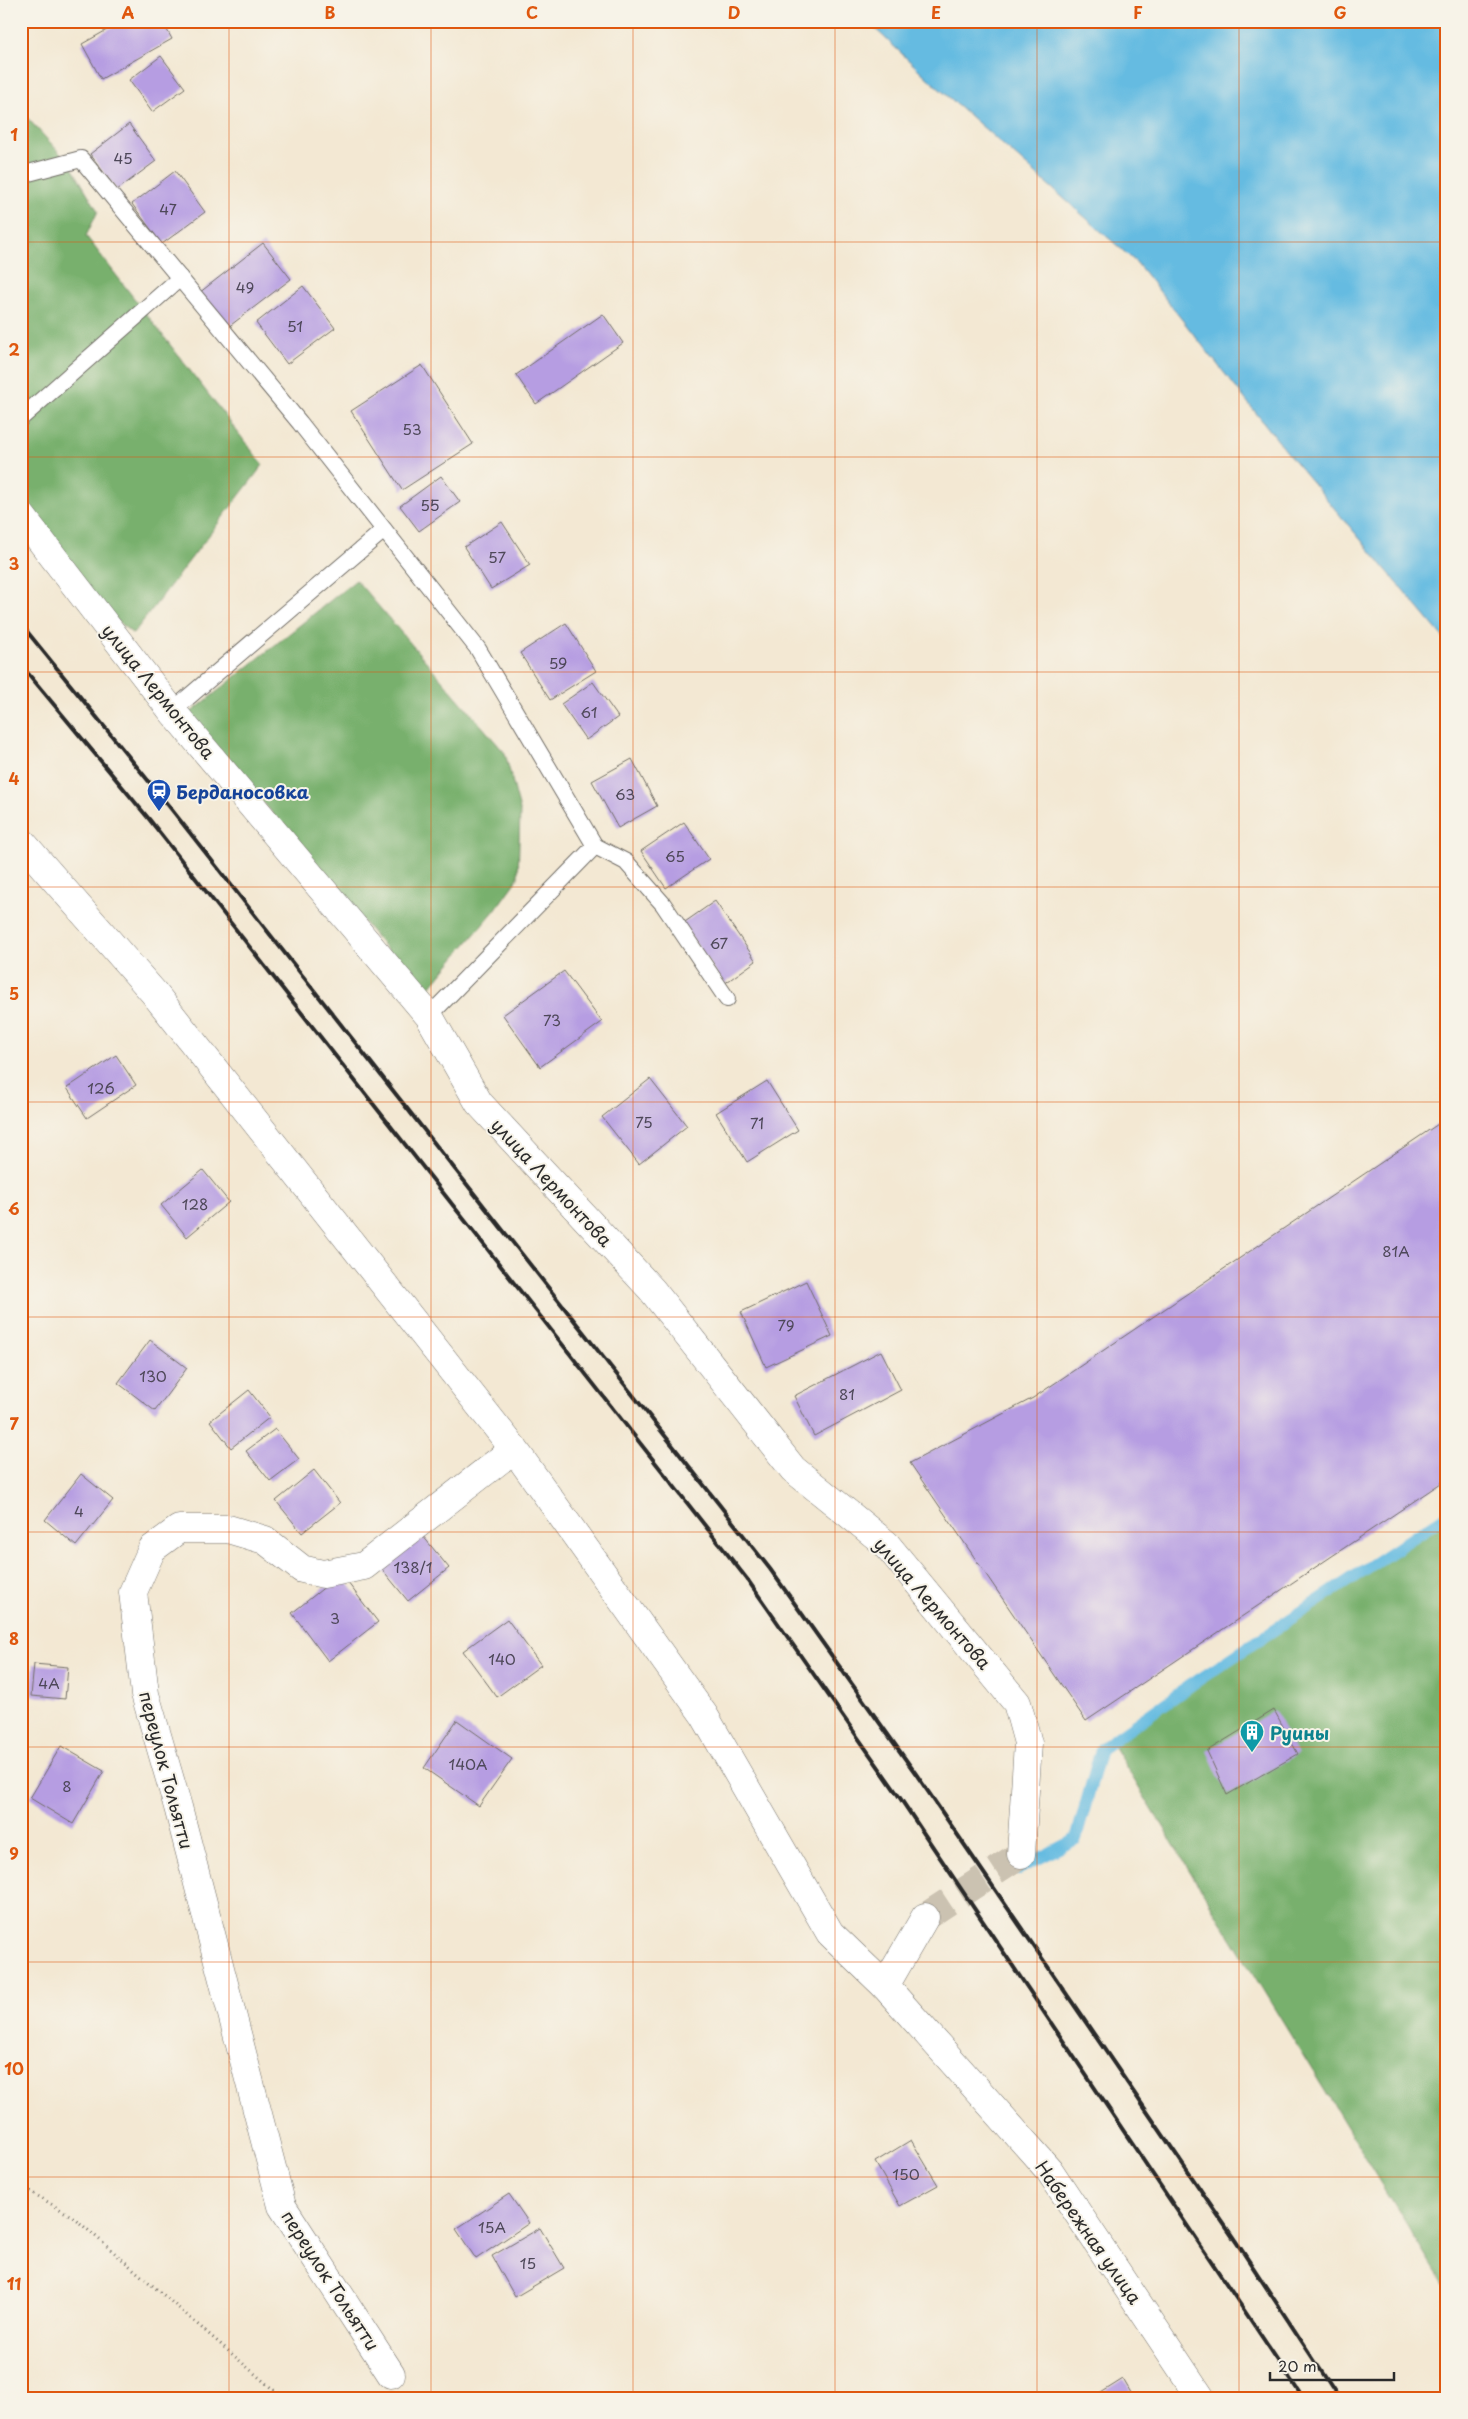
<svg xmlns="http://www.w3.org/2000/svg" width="1468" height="2419" font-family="'Playpen Sans',sans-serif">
<rect width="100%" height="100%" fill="#f7f3e8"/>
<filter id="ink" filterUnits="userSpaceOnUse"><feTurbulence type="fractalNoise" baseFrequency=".02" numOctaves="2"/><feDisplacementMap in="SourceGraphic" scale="10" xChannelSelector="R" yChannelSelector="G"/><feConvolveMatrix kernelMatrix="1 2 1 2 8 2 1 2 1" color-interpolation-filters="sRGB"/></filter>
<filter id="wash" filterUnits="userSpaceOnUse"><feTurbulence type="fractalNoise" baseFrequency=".0096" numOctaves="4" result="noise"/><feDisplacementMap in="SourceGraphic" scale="20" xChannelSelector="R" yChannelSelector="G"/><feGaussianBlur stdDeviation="1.12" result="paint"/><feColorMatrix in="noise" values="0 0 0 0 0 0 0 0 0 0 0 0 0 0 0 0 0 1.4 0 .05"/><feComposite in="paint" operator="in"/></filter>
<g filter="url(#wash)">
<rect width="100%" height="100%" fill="#f3e8d3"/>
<g fill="#78b06d" stroke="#526e4c">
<polygon points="21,111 70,164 98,211 86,236 263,465 133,634 60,573 21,518"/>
<polygon points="356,580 505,753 520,810 518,878 495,910 424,994 189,714"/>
<polygon points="1447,1520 1447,2290 1112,1744"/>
</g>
<polygon fill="#65bbe1" stroke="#487386" points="867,21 1447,21 1447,642 1291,457 1137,263 934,84"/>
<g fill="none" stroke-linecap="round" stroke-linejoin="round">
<polyline stroke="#65bbe1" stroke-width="12" points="1019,1869 1076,1839 1101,1749 1191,1685 1447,1515"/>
</g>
<g id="blocks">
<g fill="#b69de2">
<polygon points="123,21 162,21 172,39 101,79 82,44"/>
<polygon points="161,56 185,88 152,112 129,80"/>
<polygon points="129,124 156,161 117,190 90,154"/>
<polygon points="175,171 205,212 162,244 132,204"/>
<polygon points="263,243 291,279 227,328 199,293"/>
<polygon points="303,286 335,328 287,364 256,323"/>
<polygon points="603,314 623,343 536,404 516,375"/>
<polygon points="422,365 473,444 402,490 351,411"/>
<polygon points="441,476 460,502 419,531 400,506"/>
<polygon points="502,522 530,565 491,589 464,547"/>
<polygon points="566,623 596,671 550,700 520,653"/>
<polygon points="593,682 618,717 586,740 561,704"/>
<polygon points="632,759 657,806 618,828 592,781"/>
<polygon points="684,822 709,859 666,888 641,851"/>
<polygon points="715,901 756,961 724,984 682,924"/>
<polygon points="564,971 602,1022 540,1067 503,1015"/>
<polygon points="116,1055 136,1085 87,1118 67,1088"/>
<polygon points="650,1079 687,1126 639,1164 602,1117"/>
<polygon points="767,1081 798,1130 747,1162 716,1113"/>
<polygon points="1447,1118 1447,1479 1086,1721 910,1463 1033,1398"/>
<polygon points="203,1170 229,1202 187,1237 161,1205"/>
<polygon points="806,1281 832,1336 766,1367 741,1312"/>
<polygon points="150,1340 187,1368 155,1411 118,1383"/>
<polygon points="881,1351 901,1390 814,1436 794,1396"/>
<polygon points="249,1390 270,1417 231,1448 210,1421"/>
<polygon points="275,1429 299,1459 270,1481 246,1451"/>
<polygon points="314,1470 340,1503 302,1533 276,1501"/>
<polygon points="81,1474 113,1500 76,1546 45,1520"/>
<polygon points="418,1530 449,1568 408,1601 377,1563"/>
<polygon points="341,1574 378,1622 328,1661 292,1613"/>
<polygon points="507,1619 541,1665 497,1697 463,1651"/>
<polygon points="34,1664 68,1667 65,1699 31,1696"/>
<polygon points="1274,1710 1298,1754 1227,1795 1207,1751"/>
<polygon points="457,1720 512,1759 479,1806 424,1768"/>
<polygon points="61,1746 104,1771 73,1824 30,1798"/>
<polygon points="911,2140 938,2185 900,2206 875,2162"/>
<polygon points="509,2194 529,2223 476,2259 456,2229"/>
<polygon points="540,2228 564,2268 515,2297 492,2256"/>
<polygon points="1123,2379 1134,2398 1093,2398"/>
</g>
</g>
</g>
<g filter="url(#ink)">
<use href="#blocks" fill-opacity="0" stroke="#716d66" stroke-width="1"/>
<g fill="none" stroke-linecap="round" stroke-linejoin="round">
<polyline stroke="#cbc2b1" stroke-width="28" stroke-dasharray="28 14" stroke-linecap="butt" points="925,1917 1021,1854"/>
<defs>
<g id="service">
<polyline points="21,175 81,159 300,423 478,649 595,846 429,1016"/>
<polyline points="21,418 180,278"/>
<polyline points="172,711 384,530"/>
<polyline points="595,846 626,862 663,904 727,999"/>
</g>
<g id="minor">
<polyline points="21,515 172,711 429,1016 479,1103 652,1290 793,1469 886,1544 1017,1703 1028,1743 1021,1854"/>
<polyline points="21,841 154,993 514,1449 704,1715 830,1933 885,1986 1049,2170 1201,2398"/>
<polyline points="885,1986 925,1917"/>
<polyline points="391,2374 282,2206 178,1807 145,1694 133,1592 152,1549 179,1529 228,1529 265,1540 302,1569 323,1574 364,1566 514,1449"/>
</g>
</defs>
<use href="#service" stroke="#716d66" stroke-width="18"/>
<use href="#minor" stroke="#716d66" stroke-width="29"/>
<polyline stroke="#716d66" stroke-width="3" stroke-dasharray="1 4" stroke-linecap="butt" points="21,2186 73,2217 283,2398"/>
<use href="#service" stroke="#fff" stroke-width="16"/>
<use href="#minor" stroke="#fff" stroke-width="28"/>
<g stroke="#2b2b2b" stroke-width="4">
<polyline points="21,624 168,805 770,1569 916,1774 1241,2249 1339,2398"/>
<polyline points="21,665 149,819 747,1579 896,1792 1303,2398"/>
</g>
</g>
</g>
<path fill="none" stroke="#df570e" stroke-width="1" stroke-opacity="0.55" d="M229,21V2398M431,21V2398M633,21V2398M835,21V2398M1037,21V2398M1239,21V2398M21,242H1447M21,457H1447M21,672H1447M21,887H1447M21,1102H1447M21,1317H1447M21,1532H1447M21,1747H1447M21,1962H1447M21,2177H1447"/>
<defs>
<symbol id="station-pin" viewBox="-11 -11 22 30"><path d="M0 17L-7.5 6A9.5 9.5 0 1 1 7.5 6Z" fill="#1a4fb4" stroke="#f7f3e8"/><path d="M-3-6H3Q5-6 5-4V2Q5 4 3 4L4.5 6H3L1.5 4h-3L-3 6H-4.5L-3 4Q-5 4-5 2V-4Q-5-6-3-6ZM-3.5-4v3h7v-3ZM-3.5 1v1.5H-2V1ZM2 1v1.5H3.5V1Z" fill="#fff"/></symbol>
<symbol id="building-pin" viewBox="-11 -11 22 30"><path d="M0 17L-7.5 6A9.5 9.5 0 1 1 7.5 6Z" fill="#0f9aa8" stroke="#f7f3e8"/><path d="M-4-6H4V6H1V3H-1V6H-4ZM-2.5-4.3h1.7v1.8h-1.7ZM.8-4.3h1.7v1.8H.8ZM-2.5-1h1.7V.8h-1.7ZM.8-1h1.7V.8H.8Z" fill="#fff"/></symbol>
</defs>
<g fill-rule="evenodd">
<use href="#station-pin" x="145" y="777" width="28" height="38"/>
<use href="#building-pin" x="1238" y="1718" width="28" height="38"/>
</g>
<g text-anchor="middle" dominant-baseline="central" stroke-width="4" stroke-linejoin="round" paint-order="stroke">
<g font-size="15" fill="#4e4859">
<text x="123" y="157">45</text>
<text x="168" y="208">47</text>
<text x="245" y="286">49</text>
<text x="295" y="325">51</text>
<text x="412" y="428">53</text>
<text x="430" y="504">55</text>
<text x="497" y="556">57</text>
<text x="558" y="662">59</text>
<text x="589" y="711">61</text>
<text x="625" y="793">63</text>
<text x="675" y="855">65</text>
<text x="719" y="942">67</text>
<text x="552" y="1019">73</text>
<text x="101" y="1087">126</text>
<text x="644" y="1121">75</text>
<text x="757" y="1122">71</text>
<text x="195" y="1203">128</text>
<text x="1396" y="1250">81А</text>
<text x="786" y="1324">79</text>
<text x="153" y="1375">130</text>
<text x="847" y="1393">81</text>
<text x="79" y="1510">4</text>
<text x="413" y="1566">138/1</text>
<text x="335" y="1617">3</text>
<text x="502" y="1658">140</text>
<text x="49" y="1682">4А</text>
<text x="468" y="1763">140А</text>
<text x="67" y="1785">8</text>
<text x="906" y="2173">150</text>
<text x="492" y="2226">15А</text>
<text x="528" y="2262">15</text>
</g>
<g font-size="18" fill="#2b2b2b" stroke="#f7f3e8">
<text transform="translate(159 691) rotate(51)">улица Лермонтова</text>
<text transform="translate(552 1182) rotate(47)">улица Лермонтова</text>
<text transform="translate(933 1603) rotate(49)">улица Лермонтова</text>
<text transform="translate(167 1770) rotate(75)">переулок Тольятти</text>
<text transform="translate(1089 2232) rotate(55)">Набережная улица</text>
<text transform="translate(331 2280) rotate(57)">переулок Тольятти</text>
</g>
<g font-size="18" font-weight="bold" fill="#164399" stroke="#f7f3e8" text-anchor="start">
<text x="176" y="791">Берданосовка</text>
</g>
<g font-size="18" font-weight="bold" fill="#0d838f" stroke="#f7f3e8" text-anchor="start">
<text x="1270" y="1732">Руины</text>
</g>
</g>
<rect width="1468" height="2419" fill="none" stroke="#f7f3e8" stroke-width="55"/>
<path d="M1270 2372v8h124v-8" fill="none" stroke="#2b2b2b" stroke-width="2.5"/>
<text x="1278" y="2372" font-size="15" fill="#2b2b2b" stroke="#f7f3e8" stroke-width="4" paint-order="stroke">20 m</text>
<rect x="28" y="28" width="1412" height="2364" fill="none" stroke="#df570e" stroke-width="2"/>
<g font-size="16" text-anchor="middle" font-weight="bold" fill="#df570e">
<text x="128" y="19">A</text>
<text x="330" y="19">B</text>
<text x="532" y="19">C</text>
<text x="734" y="19">D</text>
<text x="936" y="19">E</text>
<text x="1138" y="19">F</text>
<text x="1340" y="19">G</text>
<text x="14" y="141">1</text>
<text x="14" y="356">2</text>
<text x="14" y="570">3</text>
<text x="14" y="785">4</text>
<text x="14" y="1000">5</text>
<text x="14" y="1215">6</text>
<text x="14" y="1430">7</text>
<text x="14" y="1645">8</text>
<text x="14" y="1860">9</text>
<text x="14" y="2075">10</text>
<text x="14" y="2290">11</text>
</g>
</svg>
